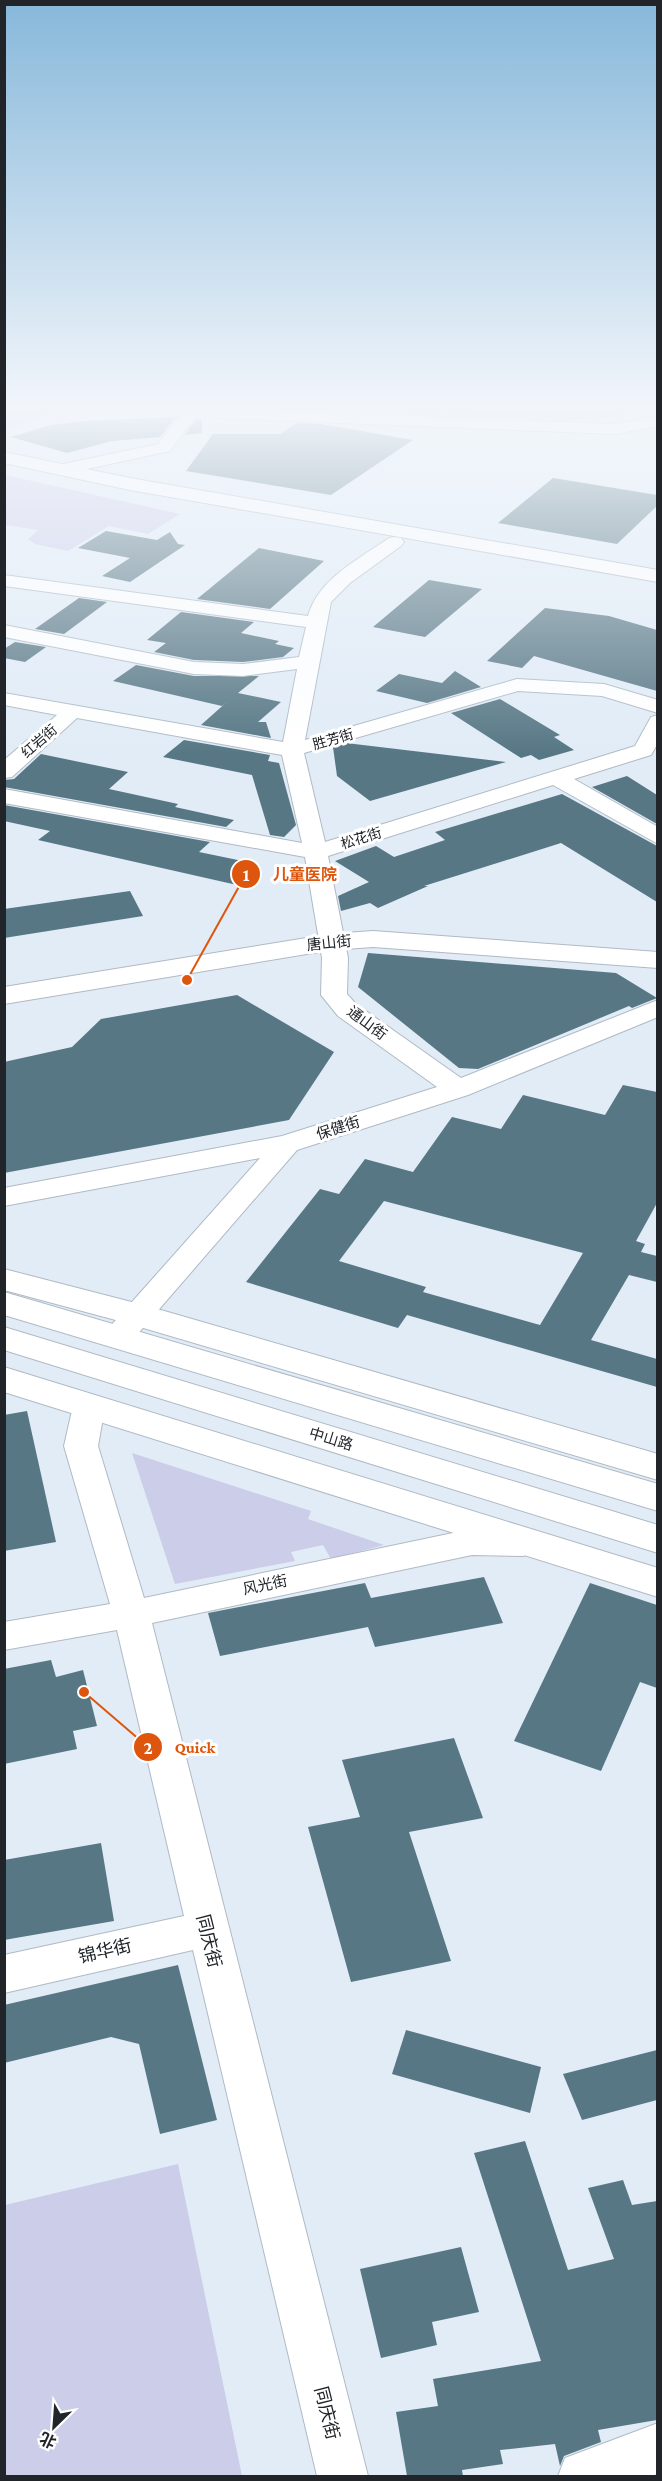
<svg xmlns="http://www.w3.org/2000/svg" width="662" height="2481" font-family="'Crimson Pro','Noto Sans SC',serif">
<rect width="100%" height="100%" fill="#e1ecf7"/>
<g fill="#cccde9">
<polygon points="5,407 71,407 53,411 5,433"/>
<polygon points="220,407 657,407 658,410 593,420"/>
<polygon points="5,475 180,514 148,534 109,526 68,551 35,544 28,539 38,530 5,525"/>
<polygon points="132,1453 311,1511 308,1519 384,1545 331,1559 323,1545 291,1552 295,1561 175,1584"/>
<polygon points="178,2164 242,2476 5,2476 5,2205"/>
</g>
<g fill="#577785" fill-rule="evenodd">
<polygon points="176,417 160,437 112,441 67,453 11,437 51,425 84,421"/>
<polygon points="196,419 202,420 202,433 185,435"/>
<polygon points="297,423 321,424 413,440 331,495 186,471 213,434 280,434"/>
<polygon points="553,478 657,495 657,506 617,544 498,523"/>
<polygon points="106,531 157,540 170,532 178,544 185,545 130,582 102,576 130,558 78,548"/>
<polygon points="259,548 324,561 270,609 197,599"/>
<polygon points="429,580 482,589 425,637 373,627"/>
<polygon points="79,598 107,602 64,634 35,629"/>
<polygon points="545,608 609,616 657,630 657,691 534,656 522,668 487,661"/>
<polygon points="181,612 254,622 241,633 279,641 275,644 294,648 283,657 243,662 194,660 154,652 166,643 147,640"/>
<polygon points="15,642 46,647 25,662 4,658 4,649"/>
<polygon points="136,665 194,676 259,676 238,693 281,702 258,722 266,722 271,738 201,725 229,700 222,706 113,681"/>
<polygon points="455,671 481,687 427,703 376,691 399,674 442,683"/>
<polygon points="500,699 560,735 554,737 574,750 539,760 531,755 521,758 451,713"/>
<polygon points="184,740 270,755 268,761 279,763 296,825 284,837 270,835 252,775 163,757"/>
<polygon points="346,743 506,762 370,801 337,776 333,747"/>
<polygon points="41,754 128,772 109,789 178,804 175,807 234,820 226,827 4,787 4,780 14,779"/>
<polygon points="627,776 657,795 657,824 592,787"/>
<polygon points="562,794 657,846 657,902 561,843 424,886 428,886 378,908 370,903 341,911 338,896 369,882 335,861 376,846 394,857 445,840 435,832"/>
<polygon points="4,805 210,842 199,852 257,864 237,885 38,840 50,831 4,821"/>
<polygon points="130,891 143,916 4,938 4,909"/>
<polygon points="368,953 616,973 657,998 632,1008 629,1006 478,1069 459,1068 358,987"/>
<polygon points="237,995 334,1052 289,1120 4,1173 4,1062 72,1047 101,1019"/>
<path d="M623,1085L657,1092V1203L636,1241L645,1244L641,1252L657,1256V1282L629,1275L591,1340L657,1359V1387L407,1315L398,1328L246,1282L320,1189L339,1194L365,1159L413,1172L452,1117L501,1129L523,1095L605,1115ZM384,1201L583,1253L540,1325L423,1292L426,1287L339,1261Z"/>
<polygon points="27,1411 56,1542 4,1551 4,1415"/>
<polygon points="484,1577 503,1623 375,1647 368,1627 220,1656 208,1613 365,1583 371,1598"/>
<polygon points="590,1583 657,1605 657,1688 640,1682 601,1771 514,1741"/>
<polygon points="51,1660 56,1677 83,1670 97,1726 73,1731 77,1749 4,1764 4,1669"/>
<polygon points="454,1738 483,1818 409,1832 451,1961 351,1982 308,1827 360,1817 342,1760"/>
<polygon points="101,1843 114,1921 4,1940 4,1860"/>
<polygon points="178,1965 217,2120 160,2134 139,2044 111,2037 4,2063 4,2005"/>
<polygon points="406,2030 541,2067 530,2113 392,2074"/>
<polygon points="657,2050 657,2100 582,2120 563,2074"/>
<polygon points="525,2141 568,2270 614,2259 588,2188 623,2180 632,2205 657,2201 657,2420 598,2430 601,2442 564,2456 560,2466 555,2444 500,2450 503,2464 462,2470 463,2476 407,2476 396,2412 438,2406 433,2379 541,2361 474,2153"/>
<polygon points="461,2247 479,2312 432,2322 437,2345 381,2358 360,2269"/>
</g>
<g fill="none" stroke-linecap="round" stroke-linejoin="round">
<defs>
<g id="minor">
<polygon points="191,407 615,424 658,416 658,426 615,434 195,417 170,451 59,475 51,470 59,465 158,444 185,409"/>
<path d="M395,537L401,538L404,542L401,546L350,583L331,602L305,740L517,679L604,684L658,700V713L602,696L518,691L304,753L325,842L635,746L651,717L658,715V743L651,755L574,779L658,827V844L553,785L328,856L348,958L347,994L356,1004L461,1078L658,1000V1017L468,1095L297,1150L129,1344L118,1347L107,1344L102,1337L107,1330L260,1158L4,1206V1188L282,1136L437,1087L338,1016L321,995L322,958L305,857L4,803V789L302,843L282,755L77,718L12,777L4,778V760L57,715L4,705V693L283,742L297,669L243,676L194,674L4,637V625L194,662L243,664L299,657L306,627L4,586V575L308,616C318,579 359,559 389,538Z"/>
<polygon points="89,1395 101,1398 105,1406 98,1446 144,1598 472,1529 523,1530 535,1534 541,1543 535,1552 523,1556 472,1555 152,1623 368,2476 317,2476 193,1950 4,1993 4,1955 184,1916 117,1630 4,1650 4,1622 110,1604 64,1446 73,1406 77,1398"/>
<polygon points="658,2423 658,2474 650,2476 558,2476 565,2458"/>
</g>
<g id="major">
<polygon points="4,452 130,478 658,570 658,582 130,490 4,463"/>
<polygon points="373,931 658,952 658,968 373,947 331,950 4,1004 4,987 331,934"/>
<polygon points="4,1269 147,1306 658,1454 658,1480 123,1322 4,1290"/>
<polygon points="4,1292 658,1484 658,1511 4,1315"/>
<polygon points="4,1327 658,1525 658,1553 4,1350"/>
<polygon points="4,1367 658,1568 658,1597 4,1392"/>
</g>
</defs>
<use href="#minor" stroke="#afbac4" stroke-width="2"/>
<use href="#major" stroke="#afbac4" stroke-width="2"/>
<use href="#minor" fill="#fff" fill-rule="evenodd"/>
<use href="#major" fill="#fff" fill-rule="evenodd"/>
</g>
<linearGradient id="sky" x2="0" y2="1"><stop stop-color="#87b8da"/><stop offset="0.54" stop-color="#f2f6fb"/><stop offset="1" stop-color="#f2f6fb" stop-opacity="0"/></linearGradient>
<rect width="662" height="754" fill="url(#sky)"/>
<g text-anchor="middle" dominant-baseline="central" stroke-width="6" stroke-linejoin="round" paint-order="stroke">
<g font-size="14" fill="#212529" stroke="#fff">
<text transform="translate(333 739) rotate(-16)">胜芳街</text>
<text transform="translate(39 741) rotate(-41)">红岩街</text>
<text transform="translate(361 838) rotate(-17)">松花街</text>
</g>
<g font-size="15" fill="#212529" stroke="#fff">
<text transform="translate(329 943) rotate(-6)">唐山街</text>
<text transform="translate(367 1023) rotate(37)">通山街</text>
<text transform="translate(338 1128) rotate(-18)">保健街</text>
<text transform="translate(331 1439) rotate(17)">中山路</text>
<text transform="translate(265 1585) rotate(-12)">风光街</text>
</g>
<g font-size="18" fill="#212529" stroke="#fff">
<text transform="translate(209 1941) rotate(76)">同庆街</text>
<text transform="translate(105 1951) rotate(-13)">锦华街</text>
<text transform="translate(327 2413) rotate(76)">同庆街</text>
</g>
</g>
<path fill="none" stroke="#de560d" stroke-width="2" d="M187 980L246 874M84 1692L148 1747"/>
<g fill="#de560d" stroke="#fff" stroke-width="2">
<circle cx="187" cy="980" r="6"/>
<circle cx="84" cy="1692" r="6"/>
<circle cx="246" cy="874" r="15"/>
<circle cx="148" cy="1747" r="15"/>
</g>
<g font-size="18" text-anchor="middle" font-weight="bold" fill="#fff">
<text x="246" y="881">1</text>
<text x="148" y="1754">2</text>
</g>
<g font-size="16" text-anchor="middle" font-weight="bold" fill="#de560d" stroke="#fff" stroke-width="6" stroke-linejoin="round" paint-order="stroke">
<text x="305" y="880">儿童医院</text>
<text x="195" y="1753">Quick</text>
</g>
<rect width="662" height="2481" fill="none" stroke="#212529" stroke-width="12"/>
<g transform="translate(54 2427) rotate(205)" stroke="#ffffff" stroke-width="4.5" paint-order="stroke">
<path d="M0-4.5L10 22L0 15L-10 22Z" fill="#212529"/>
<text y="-9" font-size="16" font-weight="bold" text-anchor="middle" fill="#212529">北</text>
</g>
</svg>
